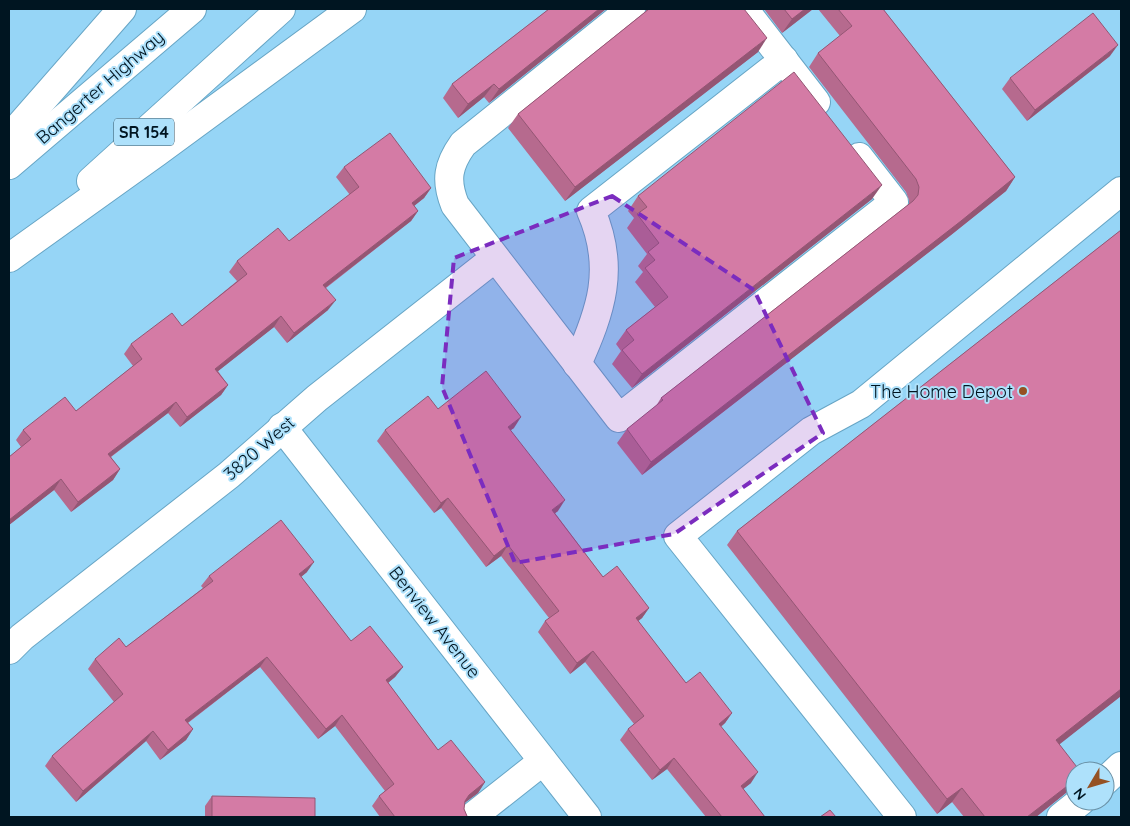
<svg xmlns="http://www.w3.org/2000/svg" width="1130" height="826" font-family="Quicksand,sans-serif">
<rect width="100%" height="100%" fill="#96d5f6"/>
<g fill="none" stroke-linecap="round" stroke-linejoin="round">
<defs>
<g id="minor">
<path d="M631,9L463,144C448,165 445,180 455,205L619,418L894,202L859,157"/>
<polyline points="744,9 816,102"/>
<path d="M577,364C601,311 616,268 591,211L784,60"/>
<polyline points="282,427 587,817"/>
<polyline points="9,650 22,637 229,475 317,398 495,258"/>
<polyline points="1105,781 1121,766"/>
<polyline points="472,817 543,761"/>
<polyline points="902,817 678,536 811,431 861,404 1121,191"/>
<polyline points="1061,817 1081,801"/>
</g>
<g id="highway">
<polyline points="9,138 122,9"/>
<polyline points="9,165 192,9"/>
<polyline points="91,181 281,9"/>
<polyline points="9,258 157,152 352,9"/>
</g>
</defs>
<use href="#minor" stroke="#67a5c5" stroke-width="30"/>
<use href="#highway" stroke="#67a5c5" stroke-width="30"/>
<use href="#minor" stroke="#fff" stroke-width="28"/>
<use href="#highway" stroke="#fff" stroke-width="28"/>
</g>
<g fill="#b66a8e">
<polygon points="549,9 606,9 489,103 484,97 458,118 443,98 452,84"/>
<polygon points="646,9 744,9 758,52 565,201 508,128 518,114 646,11"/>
<polygon points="764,9 813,9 782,33"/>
<polygon points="818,9 883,9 1015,177 1006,191 951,235 642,475 617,443 627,429 656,406 661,398 909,204 909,200 906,192 809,67 818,53 840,36"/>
<polygon points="1110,56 1027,121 1002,89 1010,78"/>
<polygon points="344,167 431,188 424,198 414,206 418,211 411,221 326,288 328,310 287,343 274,327 218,371 228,385 221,395 180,427 168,413 111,457 120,469 113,480 71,512 54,490 9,525 9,457 21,447 16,440 23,430 76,411 133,366 124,354 131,344 182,326 237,281 229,272 237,261 289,241 350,195 336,177"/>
<polygon points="638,196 872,199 632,388 612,364 621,351 616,344 626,330 655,307 635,282 643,272 638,266 647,254 627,228 634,218 628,211"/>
<polygon points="1121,230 1121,696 1059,744 1075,771 1075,784 1072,788 1036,817 964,817 952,802 937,814 727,545 737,531"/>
<polygon points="438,409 514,428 510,430 558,511 555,513 603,577 649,608 642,618 638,621 686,683 732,713 725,723 721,727 751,783 743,789 765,817 706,817 667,769 652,780 620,740 628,729 634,724 585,662 570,674 538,632 545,621 549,618 501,556 486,567 441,508 434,513 377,441 385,430"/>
<polygon points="307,572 301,577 351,641 403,667 395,677 388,683 438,750 485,782 478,793 464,803 464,809 467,816 468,817 380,817 372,806 379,796 385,791 335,726 318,739 260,667 188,723 193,729 186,740 160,760 146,741 76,802 45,766 52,756 114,702 88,669 95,659 126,647 203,588 201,586 209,576"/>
<polygon points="212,796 315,817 205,817 205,806"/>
</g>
<g fill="#945674">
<polygon points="599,9 606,9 489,103 499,89"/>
<polygon points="805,9 813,9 782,33 792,19"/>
<polygon points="767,38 758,52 565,201 575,187"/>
<polygon points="1118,45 1110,56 1027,121 1035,110"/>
<polygon points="494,84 484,97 458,118 468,104"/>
<polygon points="1015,177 1006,191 951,235 642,475 651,462"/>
<polygon points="882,185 872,199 632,388 642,374"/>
<polygon points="431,188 424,198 405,213 412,203"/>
<polygon points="418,211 411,221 316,295 323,285"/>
<polygon points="336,300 328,310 287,343 294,333"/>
<polygon points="281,316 274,327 208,379 215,369"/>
<polygon points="228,385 221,395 180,427 187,417"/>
<polygon points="176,402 168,413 101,464 108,454"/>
<polygon points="521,417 514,428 500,438 508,427"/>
<polygon points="120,469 113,480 71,512 78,502"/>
<polygon points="61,479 54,490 9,525 9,520"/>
<polygon points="448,498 441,508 434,513 441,503"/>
<polygon points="565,500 558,511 545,521 552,510"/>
<polygon points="508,545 501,556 486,567 494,556"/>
<polygon points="314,562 307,572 292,584 299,574"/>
<polygon points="649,608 642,618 628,629 636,618"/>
<polygon points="593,651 585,662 570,674 577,663"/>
<polygon points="267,657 260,667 178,730 185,720"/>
<polygon points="403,667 395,677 378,691 386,680"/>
<polygon points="1121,689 1121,696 1046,755 1056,740"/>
<polygon points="732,713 725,723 711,734 719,724"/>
<polygon points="342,715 335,726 318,739 326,729"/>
<polygon points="193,729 186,740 160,760 168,750"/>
<polygon points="153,731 146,741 76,802 83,791"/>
<polygon points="674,758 667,769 652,780 660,770"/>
<polygon points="758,772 751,783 733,797 741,786"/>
<polygon points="1075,780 1075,784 1072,788 1036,817 1027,817"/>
<polygon points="485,782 478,793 462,805 469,795"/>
<polygon points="962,788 952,802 937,814 947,799"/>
</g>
<g fill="#d47ba5" stroke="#945674">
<polygon points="549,9 599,9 499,89 494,84 468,104 452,84"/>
<polygon points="649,9 744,9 767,38 575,187 518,114"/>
<polygon points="784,9 805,9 792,19"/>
<polygon points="838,9 883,9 1015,177 961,221 651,462 627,429 663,400 661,398 913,201 918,195 919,187 916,179 818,53 852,26"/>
<polygon points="1093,13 1118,45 1035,110 1010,78"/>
<polygon points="794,72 882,185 642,374 622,350 634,340 626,330 668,297 645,268 655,260 648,252 659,243 637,214 647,207 638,196"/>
<polygon points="390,133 431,188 412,203 418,211 323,285 336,300 294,333 281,316 215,369 228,385 187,417 176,402 108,454 120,469 78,502 61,479 9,520 9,457 31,439 23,430 65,397 76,411 142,359 131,344 172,313 182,326 247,274 237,261 278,228 289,241 359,187 344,167"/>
<polygon points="1121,230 1121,689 1056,740 1080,771 1075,771 1075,780 1027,817 985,817 962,788 947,799 737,531"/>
<polygon points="486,371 521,417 508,427 565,500 552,510 603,577 617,566 649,608 636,618 686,683 700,672 732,713 719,724 758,772 741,786 765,817 722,817 674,758 660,770 628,729 644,716 593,651 577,663 545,621 559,611 508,545 494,556 448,498 441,503 385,430 428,396 438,409"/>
<polygon points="281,520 314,562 299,574 351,641 370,626 403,667 386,680 438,750 451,740 485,782 469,795 465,801 464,809 467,816 468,817 395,817 379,796 394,784 342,715 326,729 267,657 185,720 193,729 168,750 153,731 83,791 52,756 123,694 95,659 119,638 126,647 213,581 209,576"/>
<polygon points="212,796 315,798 315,817 212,817"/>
<polygon points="830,810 836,817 820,817"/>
</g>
<path fill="#7b2cbf" fill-opacity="0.2" stroke="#7b2cbf" stroke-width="4" stroke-dasharray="10 6" stroke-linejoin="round" d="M612,196L754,290L823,433L674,534L515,563L442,387L454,258Z"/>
<circle fill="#955123" stroke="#aee1fb" stroke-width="2" cx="1023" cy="391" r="5"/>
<g text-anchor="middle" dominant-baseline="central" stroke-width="4" stroke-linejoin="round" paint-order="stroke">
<rect fill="#aee1fb" stroke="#345262" stroke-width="1" x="114" y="118.5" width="60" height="27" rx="4"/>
<g font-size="16" font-weight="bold" fill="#001521">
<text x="144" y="132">SR 154</text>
</g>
<g font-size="18" fill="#001521" stroke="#aee1fb">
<text transform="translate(100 87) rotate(-41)">Bangerter Highway</text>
<text transform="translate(259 448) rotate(-41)">3820 West</text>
<text transform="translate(435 622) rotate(52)">Benview Avenue</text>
</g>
<g font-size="18" fill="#001521" stroke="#aee1fb" text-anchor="end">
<text x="1013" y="391">The Home Depot</text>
</g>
</g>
<rect width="1130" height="826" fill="none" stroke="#001521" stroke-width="20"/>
<g transform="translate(1090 786) rotate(232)"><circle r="24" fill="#aee1fb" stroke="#688fa4"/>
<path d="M0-4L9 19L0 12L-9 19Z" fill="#955123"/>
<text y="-8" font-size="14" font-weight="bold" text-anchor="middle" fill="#001521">N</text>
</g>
</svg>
